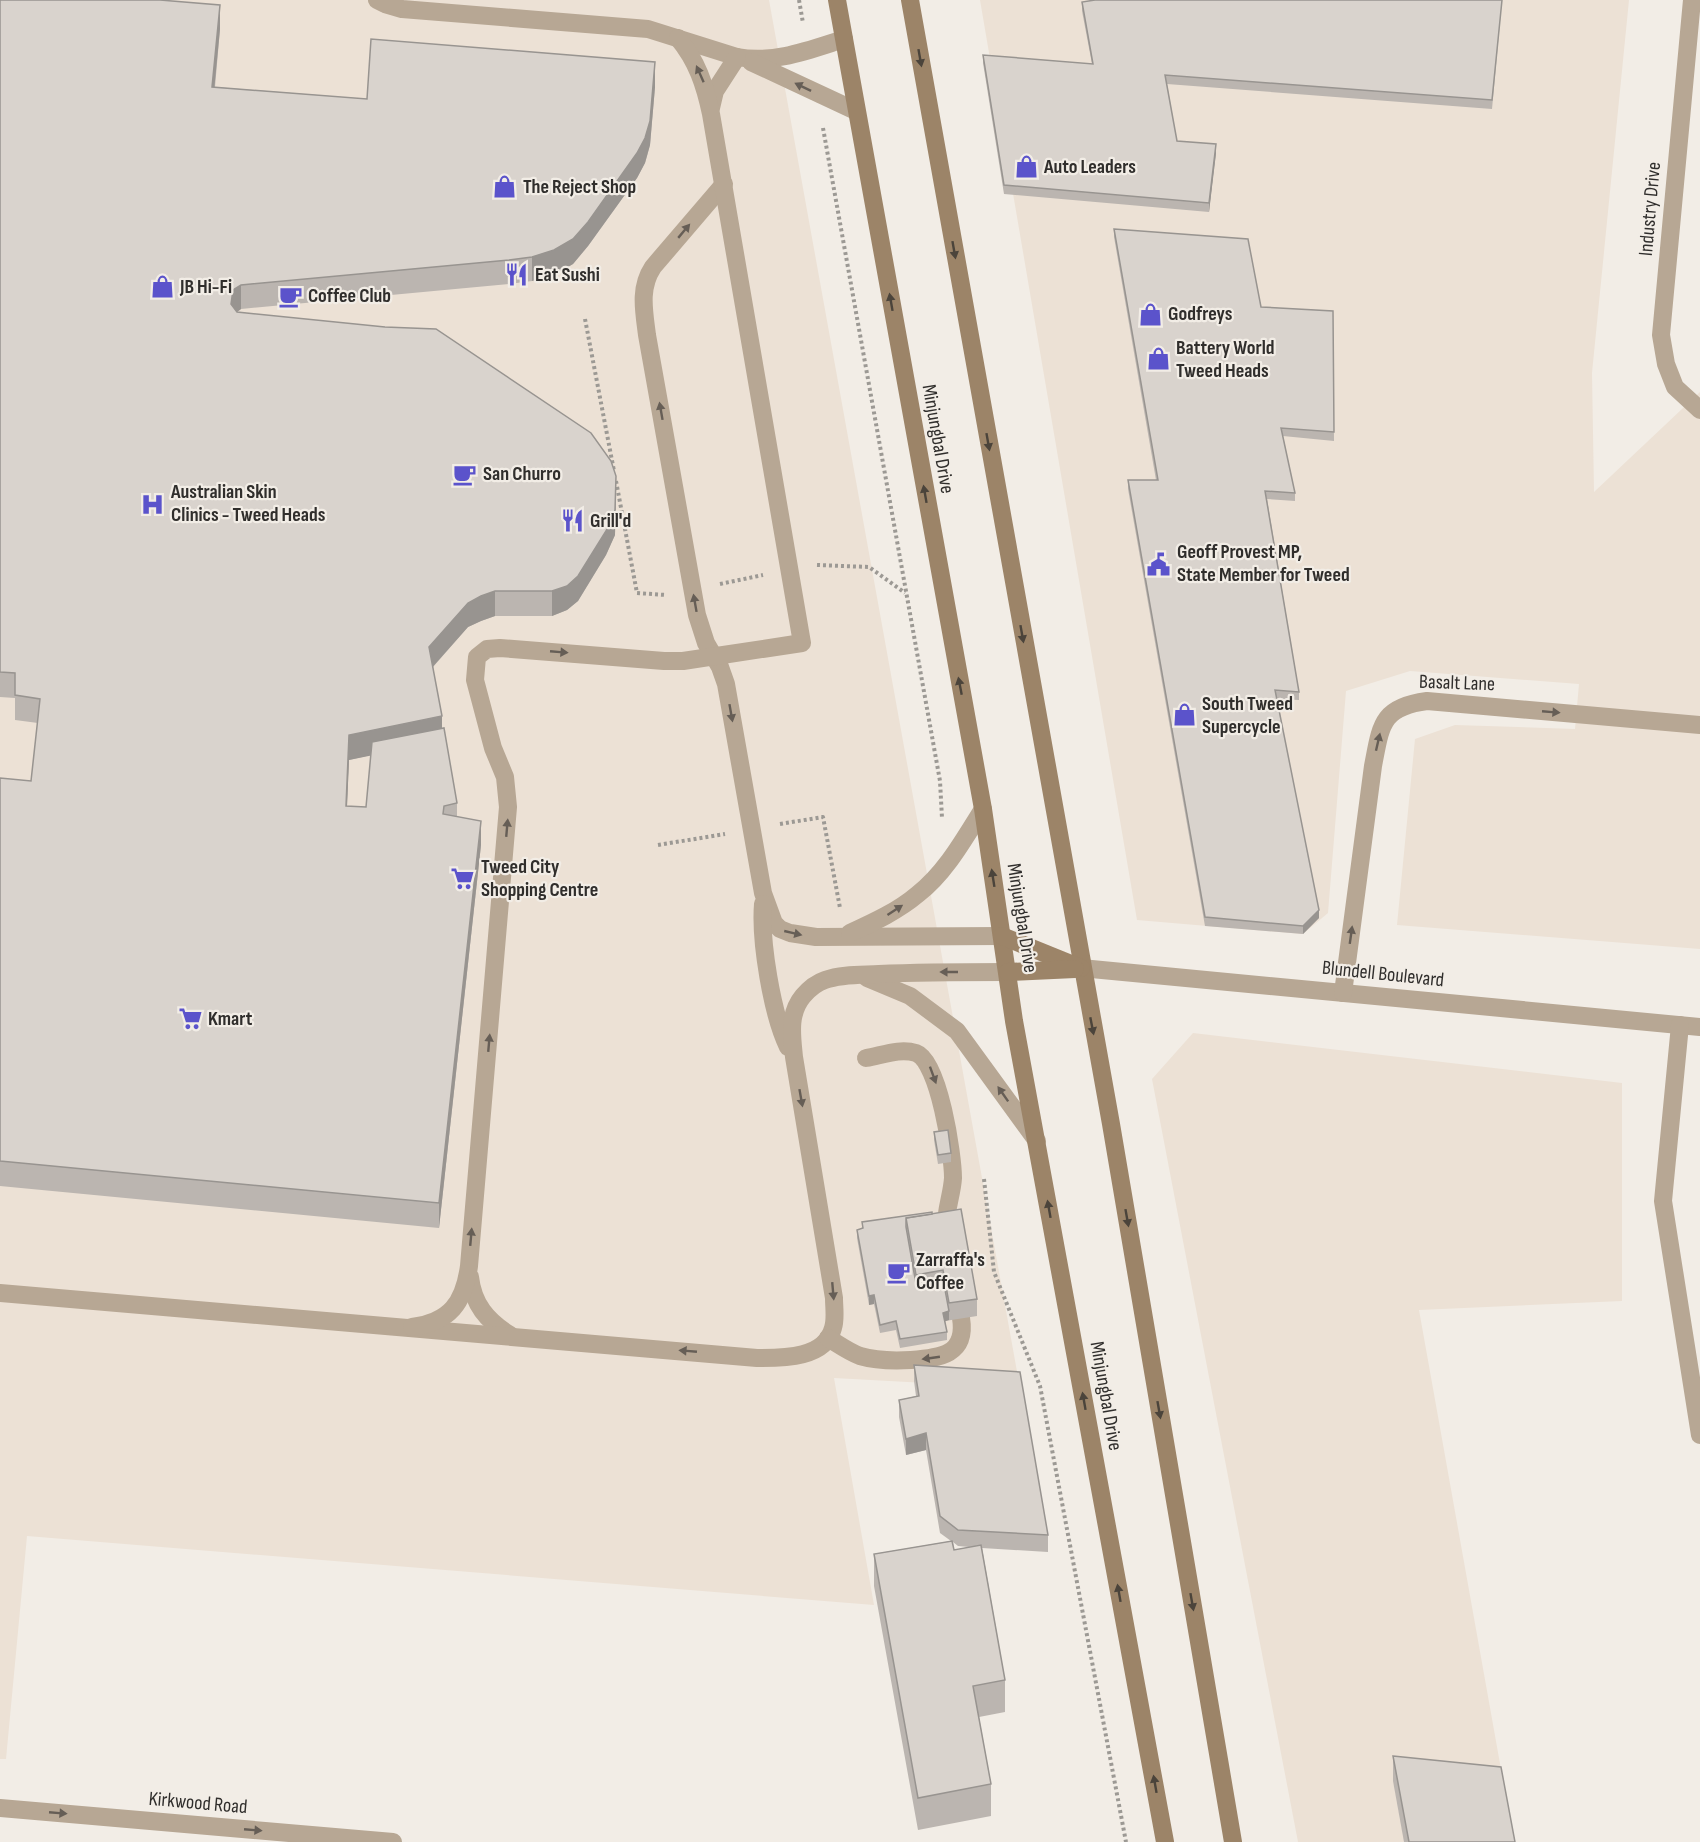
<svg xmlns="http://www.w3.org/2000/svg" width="1700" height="1842" font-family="'Sofia Sans Condensed',sans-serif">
<rect width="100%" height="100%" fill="#f2ede6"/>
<g fill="#ece1d5">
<polygon points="0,0 769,0 1020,1388 834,1378 874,1605 27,1536 6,1759 0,1759"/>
<polygon points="980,0 1629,0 1592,373 1594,492 1700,392 1700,949 1397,925 1415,739 1455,725 1575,729 1579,684 1410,671 1346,691 1328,913 1303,934 1137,920"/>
<polygon points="1193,1033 1622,1083 1622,1301 1419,1310 1514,1842 1298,1842 1152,1079"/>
</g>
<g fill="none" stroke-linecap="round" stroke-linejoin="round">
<g stroke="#9c9994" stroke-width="4" stroke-dasharray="3 3" stroke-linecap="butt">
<polyline points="799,0 803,23"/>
<polyline points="823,128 940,781 942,818"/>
<polyline points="585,319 614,471"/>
<polyline points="616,481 637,593 666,595"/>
<polyline points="817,565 869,567 905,593"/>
<polyline points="720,584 763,575"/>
<polyline points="780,824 823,817 840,908"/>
<polyline points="658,845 725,834"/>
<polyline points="984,1179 994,1272 1040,1386 1126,1842"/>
</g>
<g stroke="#b7a794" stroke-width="18">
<path d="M377,0L385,4L402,9L648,29L737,57C774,64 809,50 844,39"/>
<polyline points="751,62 856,111"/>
<polyline points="711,108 715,91 737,57"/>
<path d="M724,184L653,267C639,288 644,311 647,335L697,615L706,643L720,667L726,684L763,893L774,923L780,929L790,933L816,937L1002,936"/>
<path d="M763,904C760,941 772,1014 788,1047"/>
<path d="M850,933C874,922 898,911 918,894C946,872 964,839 983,809"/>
<polyline points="867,978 910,996 957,1031 1037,1141"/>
<path d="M866,1058C883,1055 900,1048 916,1053C939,1061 953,1155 953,1178C952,1195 945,1211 946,1228"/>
<path d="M470,1277C473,1304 487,1321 510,1335"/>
<path d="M0,1293L757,1358C782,1358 825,1359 833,1328C836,1319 834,1308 834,1298L794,1057C792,1036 788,1014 803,996C809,989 816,983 825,980C842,974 862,975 879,974C922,972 965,972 1008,972"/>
<path d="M412,1327C450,1322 464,1303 469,1266L508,807L505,777L493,748L475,680L477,657L487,649L500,648L664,661H683L802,643L711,114C705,85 697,61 678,38"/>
<path d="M828,1338C838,1344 849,1352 860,1356C877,1361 894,1361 911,1360C940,1358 967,1355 961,1318"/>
</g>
<g stroke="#b7a794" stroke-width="18">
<polyline points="1692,0 1661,335 1666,364 1675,387 1700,410"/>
<polyline points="1081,968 1700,1027"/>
<path d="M1343,993L1373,766C1381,725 1381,707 1427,701L1700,725"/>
<polyline points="1680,1025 1663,1201 1700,1435"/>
<polyline points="0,1808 393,1842"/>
</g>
<g stroke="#9c8468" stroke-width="18">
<polyline points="837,0 983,809 1014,1021 1165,1842"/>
<polyline points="910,0 1111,1124 1233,1842"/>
<polyline points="1002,936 1081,968"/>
<polyline points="1008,972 1075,969"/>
</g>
</g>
<g fill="#bbb5b0" fill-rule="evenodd">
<path d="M0,0L162,1L220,29L215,87L367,99L655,87L650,145L645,163L637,178L588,246L573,264L554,275L532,281L509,284L241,309L237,312L616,500L615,535L606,555L578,601L567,610L552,616H495L481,621L468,627L433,667L442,729L457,803V817L481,845L439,1228L0,1186V778L31,781L38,723L15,720V698L0,697ZM371,755L366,807L347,806L349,760Z"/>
<polygon points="1095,0 1502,0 1492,109 1167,84 1177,141 1216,153 1209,212 1004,194 983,63 983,55 1092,64 1082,11 1082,2"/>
<polygon points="1114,229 1261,307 1333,311 1334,441 1283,436 1295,493 1295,501 1267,499 1299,692 1299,700 1277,699 1319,918 1303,934 1205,926 1128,489 1128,480 1156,480 1114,237"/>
<polygon points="934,1132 951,1153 951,1162 938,1164 934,1140"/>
<polygon points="932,1212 977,1299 977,1316 945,1321 947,1332 947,1340 900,1348 896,1330 880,1333 874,1304 869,1305 857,1238 857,1230 862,1229 862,1222"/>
<path d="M914,1365L1048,1535V1552L982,1548L1005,1680V1712L979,1717L991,1784V1816L918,1830L874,1586V1554L951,1541L940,1533L926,1450L906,1455L899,1417V1400L916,1396L914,1381ZM953,1542L958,1546L969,1547L954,1550Z"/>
<polygon points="1393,1756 1515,1842 1404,1842 1393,1781"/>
</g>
<g fill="#989490">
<polygon points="220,5 220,29 212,112 212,87"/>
<polygon points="655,62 655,87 650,145 645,163 637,178 588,246 573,264 554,275 532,281 532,257"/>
<polygon points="1216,144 1216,153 1209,212 1209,203"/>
<polygon points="241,285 241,309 233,315 231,304 233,290"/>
<polygon points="616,476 615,535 606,555 578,601 567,610 552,616 552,591"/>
<polygon points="495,591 495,616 481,621 468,627 429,671 429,647 468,603 481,596"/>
<polygon points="442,716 442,741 349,760 346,830 346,806 349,735"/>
<polygon points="481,821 481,845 439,1228 439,1203"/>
<polygon points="1319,910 1319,918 1303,934 1303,926"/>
<polygon points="874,1295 874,1304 869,1305 869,1296"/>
<polygon points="949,1311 949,1320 943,1322 943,1313"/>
<polygon points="926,1433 926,1450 906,1455 906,1439"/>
</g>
<g fill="#d9d3cd" stroke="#989490" stroke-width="1.5">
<polygon points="0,0 160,0 220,5 212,87 367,99 371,39 655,62 650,121 645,138 637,153 588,222 573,239 554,250 532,257 509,260 241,285 233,290 231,304 237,312 385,327 436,329 591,433 611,461 616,476 615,510 606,531 578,576 567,586 552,591 495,591 481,596 468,603 429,647 442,716 349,735 346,806 366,807 372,742 444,728 457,803 444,806 443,814 481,821 439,1203 0,1161 0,778 31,781 40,699 15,695 15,673 0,672"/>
<polygon points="1095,0 1502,0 1492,100 1165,75 1177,141 1216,144 1209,203 1004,185 983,55 1093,64 1082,2"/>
<polygon points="1114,229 1248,239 1261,307 1333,311 1334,432 1281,428 1295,493 1265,491 1299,692 1275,690 1319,910 1303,926 1205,917 1128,480 1158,480"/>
<polygon points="948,1130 951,1153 938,1155 934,1132"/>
<polygon points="961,1209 977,1299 949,1303 943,1270 916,1275 906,1218"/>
<polygon points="932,1212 932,1214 906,1218 906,1227 916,1284 943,1279 949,1311 943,1313 947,1332 900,1339 896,1321 880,1325 874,1295 869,1296 857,1230 863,1228 862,1222"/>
<polygon points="914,1365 1020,1372 1048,1535 958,1530 940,1516 926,1433 906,1439 899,1400 919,1396"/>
<polygon points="952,1541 954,1550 981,1545 1005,1680 973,1686 991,1784 918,1798 874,1554"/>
<polygon points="1393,1756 1501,1767 1515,1842 1409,1842"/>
</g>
<defs><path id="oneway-solid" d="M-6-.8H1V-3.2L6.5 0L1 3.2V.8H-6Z" transform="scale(1.5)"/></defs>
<g fill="#4b443b">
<use href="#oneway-solid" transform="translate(920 58) rotate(80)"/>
<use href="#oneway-solid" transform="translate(954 250) rotate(80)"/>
<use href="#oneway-solid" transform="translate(891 302) rotate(-100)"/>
<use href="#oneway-solid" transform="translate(988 442) rotate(80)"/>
<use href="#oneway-solid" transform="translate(925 494) rotate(-100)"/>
<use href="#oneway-solid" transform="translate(1022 634) rotate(80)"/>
<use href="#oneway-solid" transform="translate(960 686) rotate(-101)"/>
<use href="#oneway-solid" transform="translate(993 878) rotate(-99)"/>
<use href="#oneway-solid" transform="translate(1092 1026) rotate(79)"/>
<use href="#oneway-solid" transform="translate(1049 1209) rotate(-100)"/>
<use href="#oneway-solid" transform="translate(1127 1218) rotate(80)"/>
<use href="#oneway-solid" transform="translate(1084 1401) rotate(-100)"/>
<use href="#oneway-solid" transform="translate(1159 1410) rotate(80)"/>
<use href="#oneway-solid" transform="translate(1119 1593) rotate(-100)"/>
<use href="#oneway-solid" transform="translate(1192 1602) rotate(80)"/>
<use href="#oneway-solid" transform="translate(1155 1784) rotate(-100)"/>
</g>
<g fill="#665e56">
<use href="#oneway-solid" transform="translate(700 74) rotate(-114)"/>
<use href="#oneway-solid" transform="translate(803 87) rotate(-154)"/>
<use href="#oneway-solid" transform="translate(684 231) rotate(-50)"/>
<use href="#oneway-solid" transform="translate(661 411) rotate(-100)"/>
<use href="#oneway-solid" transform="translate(695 603) rotate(-100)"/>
<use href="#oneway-solid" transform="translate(559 652) rotate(5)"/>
<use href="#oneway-solid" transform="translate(1551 712) rotate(5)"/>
<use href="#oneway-solid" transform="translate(731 713) rotate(80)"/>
<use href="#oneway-solid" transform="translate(1378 742) rotate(-77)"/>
<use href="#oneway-solid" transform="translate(507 828) rotate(-85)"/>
<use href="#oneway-solid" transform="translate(895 910) rotate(-33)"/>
<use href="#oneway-solid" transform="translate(793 933) rotate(13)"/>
<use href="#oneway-solid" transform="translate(1351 935) rotate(-82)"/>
<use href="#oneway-solid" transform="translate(949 972) rotate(-180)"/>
<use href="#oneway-solid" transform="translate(489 1043) rotate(-85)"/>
<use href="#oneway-solid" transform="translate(933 1075) rotate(70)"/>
<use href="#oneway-solid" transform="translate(1003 1094) rotate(-125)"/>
<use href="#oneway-solid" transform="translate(801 1098) rotate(80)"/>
<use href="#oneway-solid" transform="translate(471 1237) rotate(-85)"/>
<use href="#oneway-solid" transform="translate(833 1291) rotate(85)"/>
<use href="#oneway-solid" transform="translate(688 1351) rotate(-175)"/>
<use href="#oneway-solid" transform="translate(931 1358) rotate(172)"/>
<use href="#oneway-solid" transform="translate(58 1813) rotate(5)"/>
<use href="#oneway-solid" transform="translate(253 1830) rotate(5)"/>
</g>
<defs>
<symbol id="shop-bare" viewBox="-9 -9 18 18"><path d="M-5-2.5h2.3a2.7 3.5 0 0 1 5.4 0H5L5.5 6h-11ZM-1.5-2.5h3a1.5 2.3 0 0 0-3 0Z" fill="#5b53cb" stroke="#f2ede6" stroke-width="2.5" paint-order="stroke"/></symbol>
<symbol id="restaurant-bare" viewBox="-9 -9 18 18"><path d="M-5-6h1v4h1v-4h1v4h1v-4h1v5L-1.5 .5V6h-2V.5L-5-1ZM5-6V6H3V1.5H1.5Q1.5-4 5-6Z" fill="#5b53cb" stroke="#f2ede6" stroke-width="2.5" paint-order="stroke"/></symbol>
<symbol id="cafe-bare" viewBox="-9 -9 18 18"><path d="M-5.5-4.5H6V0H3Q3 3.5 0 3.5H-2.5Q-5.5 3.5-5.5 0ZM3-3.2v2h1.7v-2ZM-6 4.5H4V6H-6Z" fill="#5b53cb" stroke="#f2ede6" stroke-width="2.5" paint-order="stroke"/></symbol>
<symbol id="hospital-bare" viewBox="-9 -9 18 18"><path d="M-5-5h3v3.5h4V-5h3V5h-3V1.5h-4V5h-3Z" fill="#5b53cb" stroke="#f2ede6" stroke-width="2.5" paint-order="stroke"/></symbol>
<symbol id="civic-bare" viewBox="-9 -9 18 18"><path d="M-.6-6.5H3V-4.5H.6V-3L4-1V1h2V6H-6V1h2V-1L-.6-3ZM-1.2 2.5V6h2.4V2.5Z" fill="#5b53cb" stroke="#f2ede6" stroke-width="2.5" paint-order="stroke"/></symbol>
<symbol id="supermarket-bare" viewBox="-9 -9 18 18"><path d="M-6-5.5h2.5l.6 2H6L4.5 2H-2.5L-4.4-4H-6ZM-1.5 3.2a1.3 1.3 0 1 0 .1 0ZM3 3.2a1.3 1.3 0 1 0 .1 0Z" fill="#5b53cb" stroke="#f2ede6" stroke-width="2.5" paint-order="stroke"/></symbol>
</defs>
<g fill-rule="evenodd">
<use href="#shop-bare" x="1010" y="150" width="33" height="33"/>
<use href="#shop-bare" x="488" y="170" width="33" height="33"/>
<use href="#restaurant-bare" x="500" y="258" width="33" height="33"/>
<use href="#shop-bare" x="146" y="270" width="33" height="33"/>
<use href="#cafe-bare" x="274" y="280" width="33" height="33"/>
<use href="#shop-bare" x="1134" y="298" width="33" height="33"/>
<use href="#shop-bare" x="1142" y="342" width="33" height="33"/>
<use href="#cafe-bare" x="448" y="458" width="33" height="33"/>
<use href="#hospital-bare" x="136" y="488" width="33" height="33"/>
<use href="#restaurant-bare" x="556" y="504" width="33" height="33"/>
<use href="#civic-bare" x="1142" y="548" width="33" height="33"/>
<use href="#shop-bare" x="1168" y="698" width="33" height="33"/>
<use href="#supermarket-bare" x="446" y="862" width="33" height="33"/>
<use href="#supermarket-bare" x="174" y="1002" width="33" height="33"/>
<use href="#cafe-bare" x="882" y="1256" width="33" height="33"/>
</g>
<g text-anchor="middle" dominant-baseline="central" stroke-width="4.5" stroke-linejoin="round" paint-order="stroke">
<g font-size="20" font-weight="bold" fill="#302e2c" stroke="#f2ede6" text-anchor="start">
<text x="1044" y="167">Auto Leaders</text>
<text x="523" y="187">The Reject Shop</text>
<text x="535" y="275">Eat Sushi</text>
<text x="180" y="287">JB Hi-Fi</text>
<text x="308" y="296">Coffee Club</text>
<text x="1168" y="314">Godfreys</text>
<text x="1176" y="348">Battery World<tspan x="1176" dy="23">Tweed Heads</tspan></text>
<text x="483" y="474">San Churro</text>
<text x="171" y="492">Australian Skin<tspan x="171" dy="23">Clinics - Tweed Heads</tspan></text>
<text x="590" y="521">Grill'd</text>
<text x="1177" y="552">Geoff Provest MP,<tspan x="1177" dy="23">State Member for Tweed</tspan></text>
<text x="1202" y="704">South Tweed<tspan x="1202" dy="23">Supercycle</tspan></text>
<text x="481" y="867">Tweed City<tspan x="481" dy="23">Shopping Centre</tspan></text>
<text x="208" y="1019">Kmart</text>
<text x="916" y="1260">Zarraffa's<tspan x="916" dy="23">Coffee</tspan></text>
</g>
<g font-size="20" fill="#302e2c" stroke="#f2ede6">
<text transform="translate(1650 209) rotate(-85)">Industry Drive</text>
<text transform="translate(938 439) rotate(80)">Minjungbal Drive</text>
<text transform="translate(1457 683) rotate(2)">Basalt Lane</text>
<text transform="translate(1022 918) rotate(81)">Minjungbal Drive</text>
<text transform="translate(1383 974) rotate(6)">Blundell Boulevard</text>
<text transform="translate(1106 1396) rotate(80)">Minjungbal Drive</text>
<text transform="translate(198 1803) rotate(5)">Kirkwood Road</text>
</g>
</g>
</svg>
